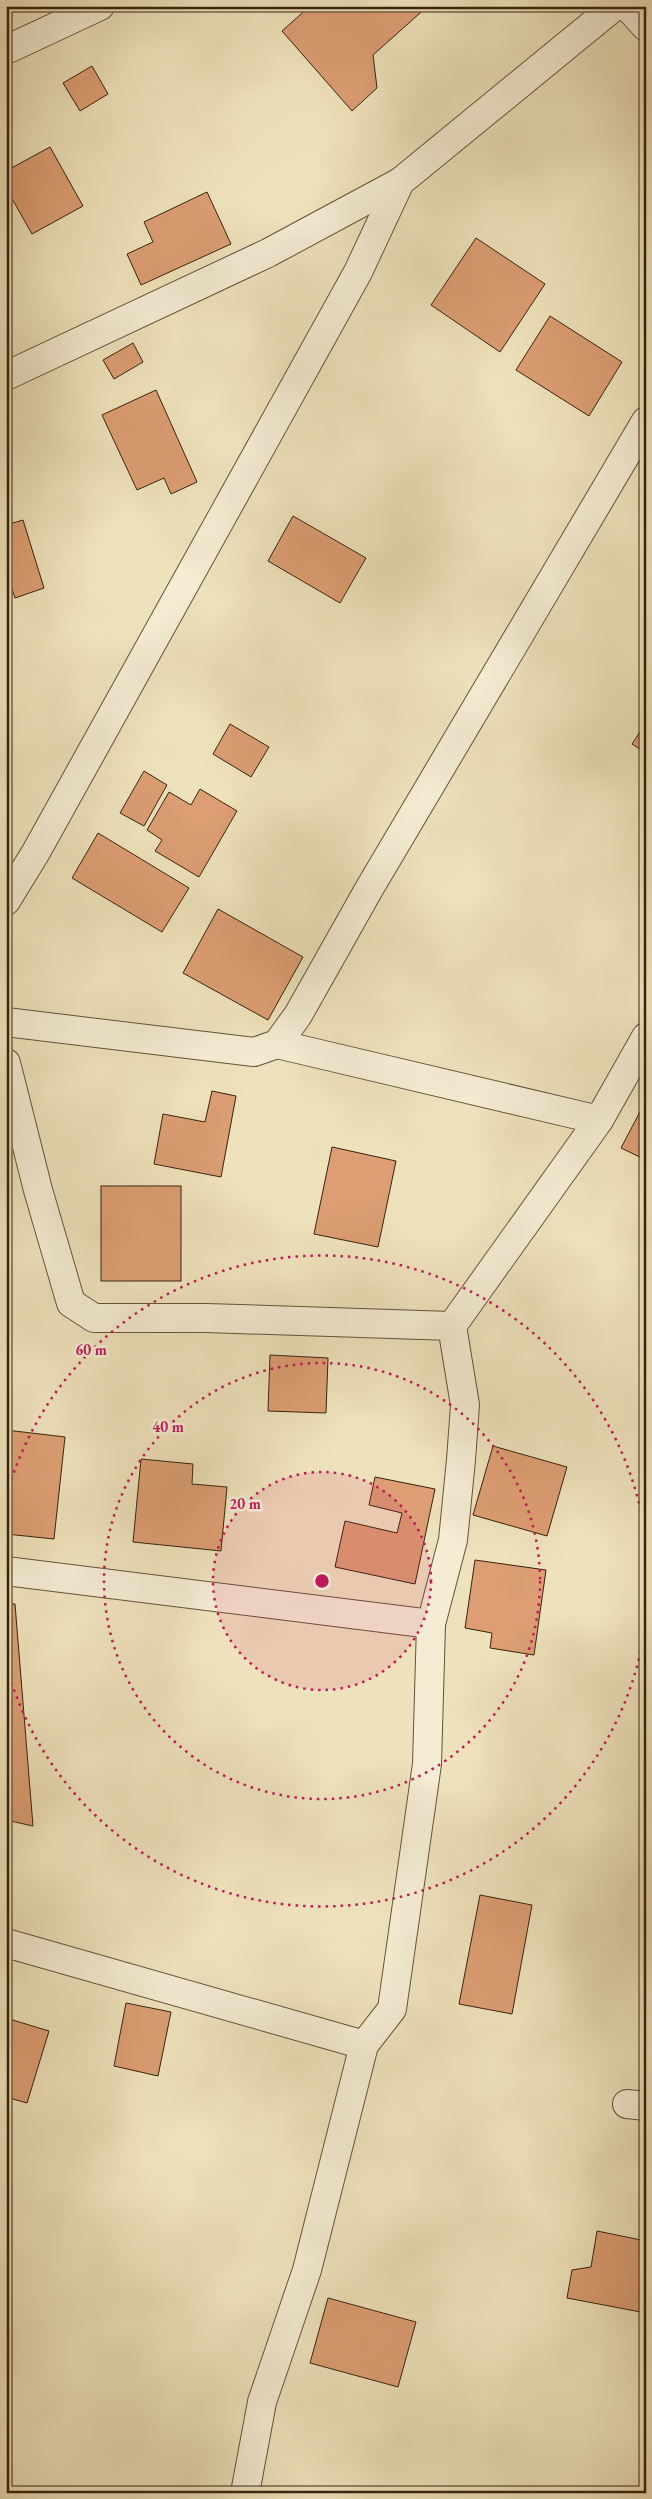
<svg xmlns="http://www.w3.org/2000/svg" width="652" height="2499" font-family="'EB Garamond',serif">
<rect width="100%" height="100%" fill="#eee2bc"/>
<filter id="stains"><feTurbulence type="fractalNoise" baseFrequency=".004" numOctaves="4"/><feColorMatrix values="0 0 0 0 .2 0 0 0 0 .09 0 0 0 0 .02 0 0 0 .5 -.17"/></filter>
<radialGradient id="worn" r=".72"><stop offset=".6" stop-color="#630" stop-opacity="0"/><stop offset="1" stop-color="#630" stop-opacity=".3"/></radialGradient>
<g fill="#dc9e72" stroke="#36230c">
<polygon points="310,6 428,6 373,55 377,88 352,111 282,31"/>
<polygon points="92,66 108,94 80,111 63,83"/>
<polygon points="50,147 83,206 32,234 6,188 6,171"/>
<polygon points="207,192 231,244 141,285 127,254 153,242 144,222"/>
<polygon points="476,238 545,284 500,352 431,305"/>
<polygon points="550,316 622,362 589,416 516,370"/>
<polygon points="133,343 143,362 114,379 103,360"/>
<polygon points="156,390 197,482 171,494 164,478 137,490 102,415"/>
<polygon points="293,516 366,558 340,603 268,561"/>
<polygon points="23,520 44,588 15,598 6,571 6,525"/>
<polygon points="646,723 646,753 632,744"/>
<polygon points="230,724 269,747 251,777 213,754"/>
<polygon points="144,771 167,785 144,826 120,813"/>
<polygon points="200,789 237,811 199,877 155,851 162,840 147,830 169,792 191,805"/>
<polygon points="98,833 189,888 162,932 72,878"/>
<polygon points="218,909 303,957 268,1020 183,973"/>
<polygon points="212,1091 236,1096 221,1177 154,1164 163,1114 205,1122"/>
<polygon points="643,1106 646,1107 646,1160 621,1148"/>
<polygon points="332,1147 396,1161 378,1247 314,1234"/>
<rect x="101" y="1186" width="80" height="95"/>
<polygon points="270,1355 328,1358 326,1413 268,1411"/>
<polygon points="6,1430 65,1437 54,1539 6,1534"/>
<polygon points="493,1446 567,1467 547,1536 473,1515"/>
<polygon points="141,1459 193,1464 192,1484 227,1487 221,1551 133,1542"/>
<polygon points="375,1477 435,1489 415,1584 335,1567 345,1521 397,1533 402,1513 369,1505"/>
<polygon points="475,1560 546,1570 534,1655 490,1648 492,1633 465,1628"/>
<polygon points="6,1603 15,1604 33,1826 6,1820"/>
<polygon points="480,1895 532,1905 512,2014 459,2004"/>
<polygon points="126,2003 171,2012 158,2076 114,2066"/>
<polygon points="6,2018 49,2031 27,2103 6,2097"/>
<polygon points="597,2231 646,2241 646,2313 567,2298 572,2270 591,2267"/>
<polygon points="328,2298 416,2322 398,2387 310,2363"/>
</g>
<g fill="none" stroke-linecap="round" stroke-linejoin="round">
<defs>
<g id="minor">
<polyline points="627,6 646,27"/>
<polyline points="6,50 100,6"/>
<polyline points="6,376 268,253 400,182"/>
<polyline points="6,901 36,852 358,272 400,182 615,6"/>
<polyline points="6,1022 254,1052 277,1044 298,1015 369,889 646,421"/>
<polyline points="277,1044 599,1120"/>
<polyline points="6,1063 38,1190 71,1303 94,1318 206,1318 452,1326 465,1405 461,1460 453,1540 431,1624 427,1764 392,2009 364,2045 307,2270 262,2402 245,2493"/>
<polyline points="452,1326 599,1120 646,1037"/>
<polyline points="6,1571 431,1624"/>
<polyline points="6,1943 364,2045"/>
<polyline points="627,2104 646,2106"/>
</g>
</defs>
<use href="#minor" stroke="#645338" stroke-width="30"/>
<use href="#minor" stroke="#f4ecd3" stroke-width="28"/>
</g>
<circle cx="322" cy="1581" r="109" fill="#c2185b" fill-opacity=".12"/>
<g fill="none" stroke="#c2185b" stroke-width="2.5" stroke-dasharray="2.5 5">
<circle cx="322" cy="1581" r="109"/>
<circle cx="322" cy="1581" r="218"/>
<path d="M645 1629A327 327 0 0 1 7 1668M7 1494A327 327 0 0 1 645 1533"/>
</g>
<circle cx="322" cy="1581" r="8" fill="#c2185b" stroke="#f4ecd3" stroke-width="2.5"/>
<g font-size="15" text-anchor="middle" font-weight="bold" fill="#c2185b" stroke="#f4ecd3" stroke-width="5" stroke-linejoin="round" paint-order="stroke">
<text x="91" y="1355">60 m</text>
<text x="168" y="1432">40 m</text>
<text x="245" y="1509">20 m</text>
</g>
<rect width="652" height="2499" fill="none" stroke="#eee2bc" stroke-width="25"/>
<rect x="8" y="8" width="637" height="2484" fill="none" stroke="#36230c" stroke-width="2.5"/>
<rect x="12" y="12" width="627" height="2474" fill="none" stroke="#36230c"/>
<rect width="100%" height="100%" filter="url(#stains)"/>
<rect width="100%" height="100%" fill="url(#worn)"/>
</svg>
